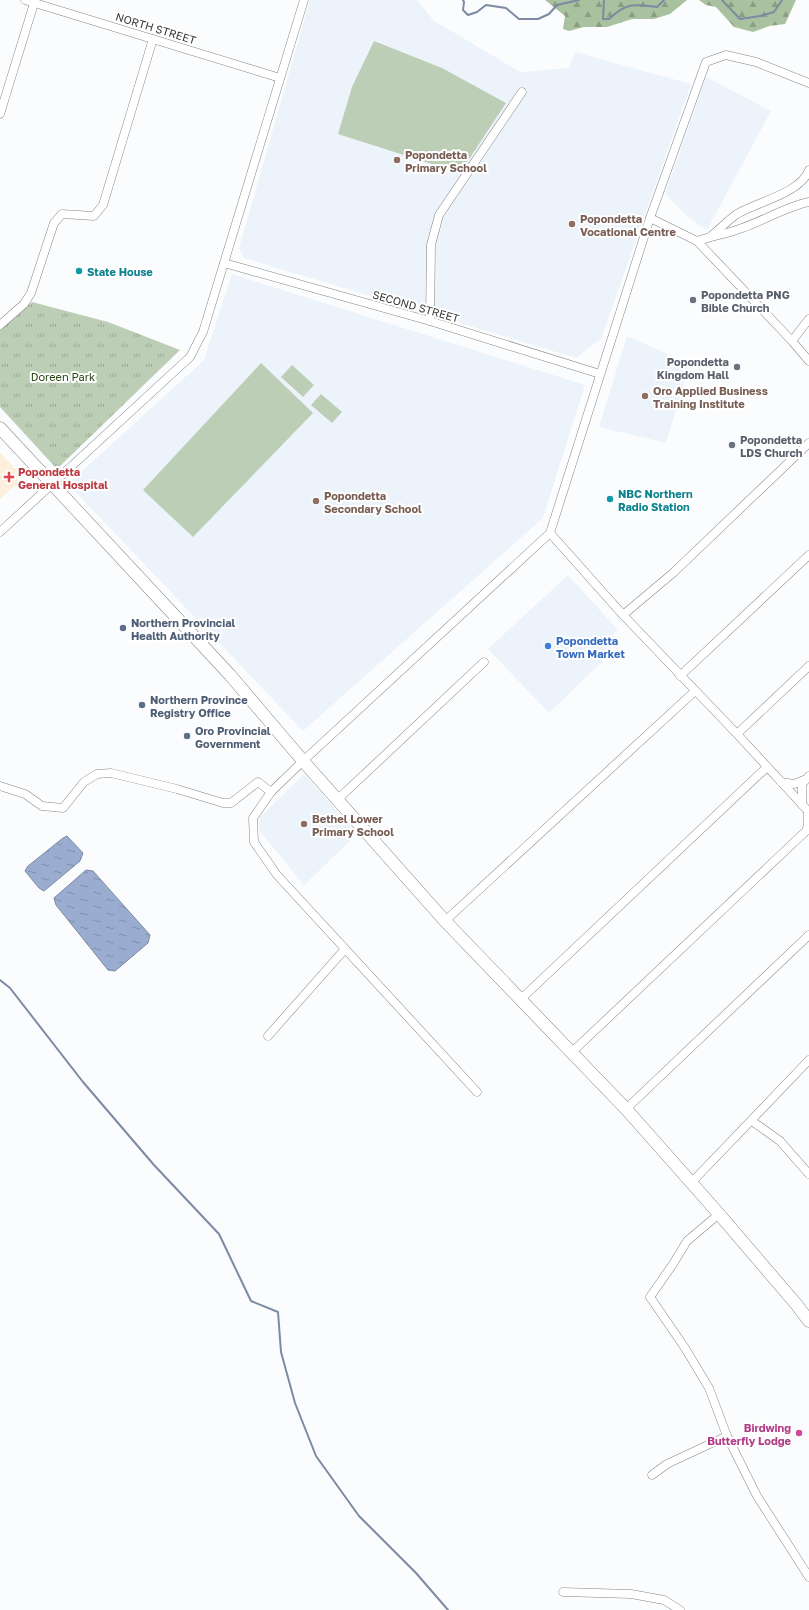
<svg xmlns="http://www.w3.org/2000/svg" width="809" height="1610" font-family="'Golos Text',sans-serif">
<defs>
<pattern id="forest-firs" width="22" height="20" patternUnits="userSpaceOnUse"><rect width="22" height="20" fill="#a9c19e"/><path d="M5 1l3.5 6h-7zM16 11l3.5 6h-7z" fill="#8a9e82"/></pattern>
<pattern id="park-tufts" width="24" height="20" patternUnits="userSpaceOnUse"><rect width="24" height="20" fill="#bdceb6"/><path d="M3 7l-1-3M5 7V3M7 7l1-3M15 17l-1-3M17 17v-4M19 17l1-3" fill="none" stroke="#9aa895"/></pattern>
<pattern id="water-ripples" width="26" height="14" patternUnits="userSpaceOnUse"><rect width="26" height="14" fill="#9aadd0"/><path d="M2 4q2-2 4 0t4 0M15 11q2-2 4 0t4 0" fill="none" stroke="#7e8eaa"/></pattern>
</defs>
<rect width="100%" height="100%" fill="#fbfcfd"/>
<g fill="#edf3fb">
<polygon points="310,0 417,0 433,20 520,72 569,68 575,52 691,84 601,339 576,358 244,258 239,248"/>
<polygon points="706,77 771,111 707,230 687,216 665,194"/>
<polygon points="232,274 585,385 543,518 303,731 68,484 204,360"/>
<polygon points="627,336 690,364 666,443 599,427"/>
<polygon points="568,575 618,630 604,643 610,654 549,713 488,649"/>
<polygon points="304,774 357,834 304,885 259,830 260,817"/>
</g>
<polygon fill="#fcf0dc" points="0,452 17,471 17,484 0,499"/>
<g fill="#bdceb6">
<polygon points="374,41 442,68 506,103 460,173 338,134 352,87"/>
<polygon points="261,363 313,413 193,537 143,490"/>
<polygon points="292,365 314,385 303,397 281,377"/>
<polygon points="321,394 342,412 332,423 311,405"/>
</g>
<g fill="url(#forest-firs)">
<polygon points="545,0 687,0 670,14 654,19 632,19 607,27 584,27 569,31 563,29 565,16"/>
<polygon points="699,0 796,0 785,24 769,26 753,32 734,27 716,7 706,5"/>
</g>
<polygon fill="url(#park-tufts)" points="32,302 108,322 180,350 57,469 0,407 0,330"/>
<g fill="url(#water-ripples)" stroke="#7c8aa2">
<polygon points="67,836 83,853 80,861 44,891 39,888 25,871 28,866 63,838"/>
<polygon points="86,870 93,871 150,935 148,943 115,971 108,970 56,905 54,898"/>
</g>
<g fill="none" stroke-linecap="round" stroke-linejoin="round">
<g stroke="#7c8aa2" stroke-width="2">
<polyline points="463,0 464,2 463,10 468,15 477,12 486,5 506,8 519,19 538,19 549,14 557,5 579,0"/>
<path d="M604,0L603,19H609C627,2 634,4 657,7L664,0"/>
<polyline points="722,0 740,19 760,16 774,12 782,0"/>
<polyline points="0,980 10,988 83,1082 154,1165 219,1234 251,1301 278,1312 281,1352 295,1403 316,1456 359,1516 416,1573 448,1610"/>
</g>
<defs>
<g id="street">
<polyline points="25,0 280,78"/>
<polyline points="0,114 35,0"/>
<polyline points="650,218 697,241 792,341 809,361"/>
<path d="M711,236C720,229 728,220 737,214C757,202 801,193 809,170"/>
<path d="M697,241C712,236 727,234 742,228C765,220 786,207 809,202"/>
<polyline points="224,263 430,321 600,374"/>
<polyline points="430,321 431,245 439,215 522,92"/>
<polyline points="0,325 24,304 31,293 54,223 62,214 94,216 103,205 153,39"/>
<polyline points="792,341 809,319"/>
<polyline points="0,532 190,357 203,332 304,0"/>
<polyline points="550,533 623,615 737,734 809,812"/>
<polyline points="623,615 673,573 809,443"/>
<polyline points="680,676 809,555"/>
<polyline points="737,734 809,666"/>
<polyline points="781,782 794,784 804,780"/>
<polyline points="0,786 25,794 42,806 63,808 84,782 97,774 111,773 177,789 223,803 231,803 258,782 271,792"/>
<polyline points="337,800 484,662"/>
<polyline points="802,805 802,784 809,776"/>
<polyline points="445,921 695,691"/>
<polyline points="521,999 767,767"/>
<polyline points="268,1036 345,949"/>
<polyline points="571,1053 806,831 808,825 808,811"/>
<polyline points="477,1092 277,875 254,842 253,818 271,792 303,761 550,533 650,218 706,62 726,55 756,62 809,83"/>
<polyline points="626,1109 809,935"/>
<polyline points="752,1121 780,1141 809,1174"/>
<polyline points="691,1183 809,1060"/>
<polyline points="719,1214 687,1241 673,1264 650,1297 685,1348 709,1388 727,1436 757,1496 809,1577"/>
<polyline points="652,1475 667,1464 727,1436"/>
<polyline points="563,1592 631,1594 664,1600 680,1610"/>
</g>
<polyline id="secondary" points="0,428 230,675 303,761 445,921 626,1109 719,1214 796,1304 809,1321"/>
</defs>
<use href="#street" stroke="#848586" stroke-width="9"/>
<use href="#secondary" stroke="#848586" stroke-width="13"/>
<use href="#street" stroke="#fff" stroke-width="8"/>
<use href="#secondary" stroke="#fff" stroke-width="12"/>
</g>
<g fill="#8d6e63" stroke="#fff" stroke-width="1.5">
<circle cx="397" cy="160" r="4"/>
<circle cx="572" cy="224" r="4"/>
<circle cx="645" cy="396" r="4"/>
<circle cx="316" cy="501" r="4"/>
<circle cx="304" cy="824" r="4"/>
</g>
<g fill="#0f9aa8" stroke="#fff" stroke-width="1.5">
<circle cx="79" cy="271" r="4"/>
<circle cx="610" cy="499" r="4"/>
</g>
<g fill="#6b7280" stroke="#fff" stroke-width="1.5">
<circle cx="693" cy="300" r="4"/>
<circle cx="737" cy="367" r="4"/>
<circle cx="732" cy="445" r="4"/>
</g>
<path fill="#e0444e" stroke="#fff" stroke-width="1.5" d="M7 471h4v4h4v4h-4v4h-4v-4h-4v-4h4z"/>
<g fill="#5c6f8a" stroke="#fff" stroke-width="1.5">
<circle cx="123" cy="628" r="4"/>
<circle cx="142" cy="705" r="4"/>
<circle cx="187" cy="736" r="4"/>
</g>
<circle fill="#3f7fe0" stroke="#fff" stroke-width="1.5" cx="548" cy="646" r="4"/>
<circle fill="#d1479c" stroke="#fff" stroke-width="1.5" cx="799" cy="1433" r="4"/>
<g text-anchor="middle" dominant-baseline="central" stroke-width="4" stroke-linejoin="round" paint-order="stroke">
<g font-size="11" fill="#363737" stroke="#fff">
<text transform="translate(156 28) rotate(17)">NORTH STREET</text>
<text transform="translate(416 306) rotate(16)">SECOND STREET</text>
</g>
<g font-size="11" font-weight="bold" fill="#785e54" stroke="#fff" text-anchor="start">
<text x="405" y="154">Popondetta<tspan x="405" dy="13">Primary School</tspan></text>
<text x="580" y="218">Popondetta<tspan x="580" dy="13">Vocational Centre</tspan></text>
<text x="653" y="390">Oro Applied Business<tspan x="653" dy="13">Training Institute</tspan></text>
<text x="324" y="495">Popondetta<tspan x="324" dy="13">Secondary School</tspan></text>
<text x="312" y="818">Bethel Lower<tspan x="312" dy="13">Primary School</tspan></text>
</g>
<g font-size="11" font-weight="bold" fill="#0d838f" stroke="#fff" text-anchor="start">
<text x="87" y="271">State House</text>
<text x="618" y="493">NBC Northern<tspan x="618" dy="13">Radio Station</tspan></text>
</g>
<g font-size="11" font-weight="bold" fill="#5b616d" stroke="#fff" text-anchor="start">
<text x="701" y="294">Popondetta PNG<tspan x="701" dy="13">Bible Church</tspan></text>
<text x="729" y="361" text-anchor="end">Popondetta<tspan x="729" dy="13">Kingdom Hall</tspan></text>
<text x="740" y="439">Popondetta<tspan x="740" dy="13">LDS Church</tspan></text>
</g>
<g font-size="11" fill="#274716" stroke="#fff">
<text x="63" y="376">Doreen Park</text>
</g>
<g font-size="11" font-weight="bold" fill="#be3a42" stroke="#fff" text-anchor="start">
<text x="18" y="471">Popondetta<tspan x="18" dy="13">General Hospital</tspan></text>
</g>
<g font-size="11" font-weight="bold" fill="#4e5e75" stroke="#fff" text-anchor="start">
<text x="131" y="622">Northern Provincial<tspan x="131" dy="13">Health Authority</tspan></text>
<text x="150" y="699">Northern Province<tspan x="150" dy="13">Registry Office</tspan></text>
<text x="195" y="730">Oro Provincial<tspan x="195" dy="13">Government</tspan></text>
</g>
<g font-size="11" font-weight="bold" fill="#366cbe" stroke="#fff" text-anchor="start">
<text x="556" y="640">Popondetta<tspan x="556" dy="13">Town Market</tspan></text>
</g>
<g font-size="11" font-weight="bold" fill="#b23c85" stroke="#fff" text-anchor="end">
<text x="791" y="1427">Birdwing<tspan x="791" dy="13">Butterfly Lodge</tspan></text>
</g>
</g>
</svg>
